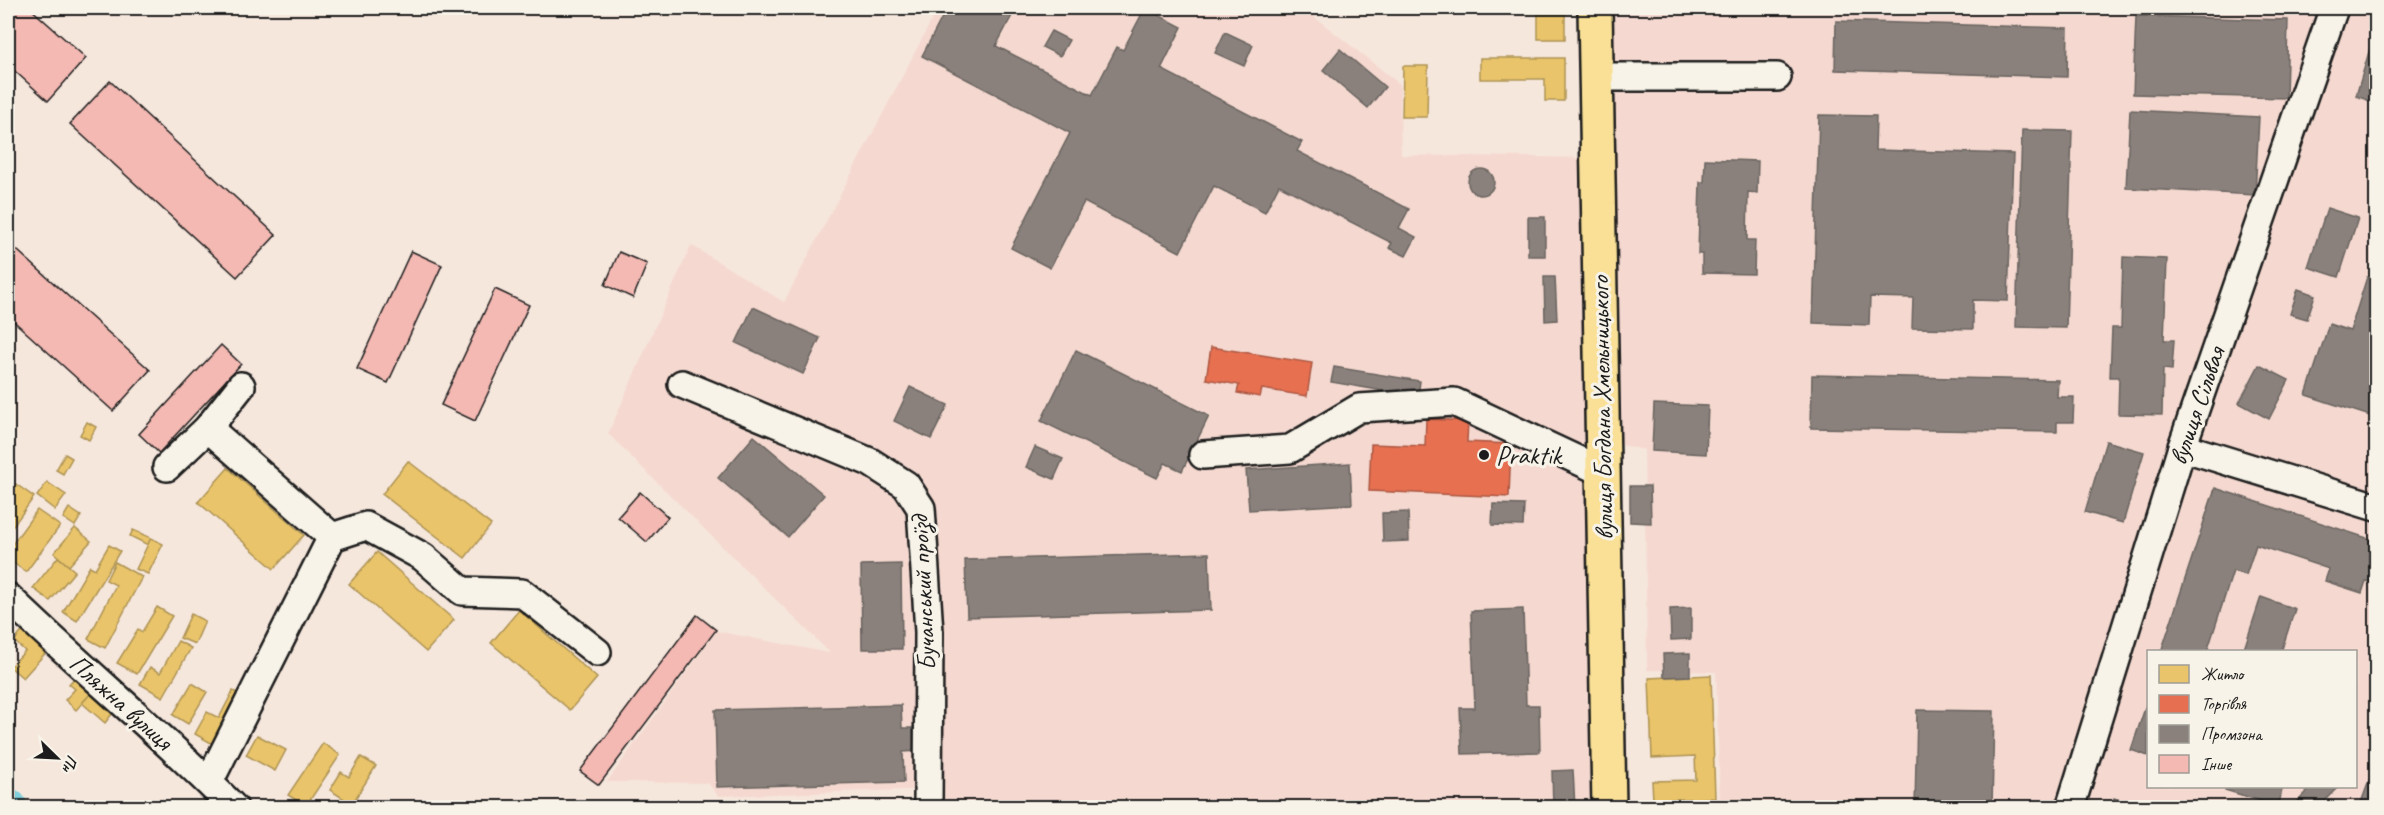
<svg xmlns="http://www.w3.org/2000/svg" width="2384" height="815" font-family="Caveat,sans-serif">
<rect width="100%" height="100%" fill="#f6e7dd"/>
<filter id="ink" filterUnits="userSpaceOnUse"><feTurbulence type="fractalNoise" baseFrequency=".0167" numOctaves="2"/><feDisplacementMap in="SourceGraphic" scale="12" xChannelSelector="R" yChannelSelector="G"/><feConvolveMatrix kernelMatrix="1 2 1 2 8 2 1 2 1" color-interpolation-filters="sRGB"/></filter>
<g filter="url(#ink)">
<path fill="#f5d9d0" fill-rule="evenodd" d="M938,8H1303L1400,84L1401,155L1597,158L1595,8H2376V807H1711H1720L1716,672L1647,670L1644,450L1603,441L1609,807L942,808V789L718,796L708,783L607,782L716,631L830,653L608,434L691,245L784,302ZM2148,652H2356V786H2148Z"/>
<g fill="#e9c46a" stroke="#ac9253" stroke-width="1.5">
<rect x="1538" y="13" width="27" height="26"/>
<polygon points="1480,58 1564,58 1564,101 1545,101 1545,79 1480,79"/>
<polygon points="1403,66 1428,66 1427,117 1402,117"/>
<polygon points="87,422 96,427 89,440 80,435"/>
<polygon points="65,454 72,458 63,474 56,470"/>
<polygon points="408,461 491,525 465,558 382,494"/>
<polygon points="228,468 304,535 274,569 198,502"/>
<polygon points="13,482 34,497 8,533 8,489"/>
<polygon points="47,482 66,495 55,510 37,496"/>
<polygon points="69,508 81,516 75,526 63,518"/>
<polygon points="37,510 60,526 26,572 8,559 8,550"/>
<polygon points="75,528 91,541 69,566 54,553"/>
<polygon points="133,530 151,538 148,545 130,536"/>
<polygon points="151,538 163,544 148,574 136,569"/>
<polygon points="109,545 120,551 77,621 63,612 90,566 95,569"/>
<polygon points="377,552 454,620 426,652 349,584"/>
<polygon points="58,557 75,571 50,601 33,588"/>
<polygon points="115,562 142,577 105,648 88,639 116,585 106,580"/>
<polygon points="157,607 172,616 137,674 117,663 138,629 142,632"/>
<polygon points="519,610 597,678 570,710 491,643"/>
<polygon points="191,614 205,621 195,644 180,638"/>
<polygon points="27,626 50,648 23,678 10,667 25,651 14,641"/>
<polygon points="178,641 191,648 163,697 140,684 150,667 160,673"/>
<polygon points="77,675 94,690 76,710 65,700 75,689 69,684"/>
<polygon points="1711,675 1715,798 1653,800 1652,781 1696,780 1695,756 1652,758 1649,678"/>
<polygon points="192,683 207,692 188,724 173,715"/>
<polygon points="94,690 116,709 105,723 82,703"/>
<polygon points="233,691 247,698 220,748 195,734 207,712 219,718"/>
<polygon points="257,735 286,750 275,771 246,755"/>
<polygon points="323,743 340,755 306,806 288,795"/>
<polygon points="361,757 376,766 352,804 330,790 341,772 349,777"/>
</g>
<g fill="#e76f51" stroke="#aa5641" stroke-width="1.5">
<polygon points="1211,347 1312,363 1307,396 1262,389 1260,397 1237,393 1239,385 1206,379"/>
<polygon points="1426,419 1468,421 1467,442 1511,444 1509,497 1369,491 1371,444 1425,446"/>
</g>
<g fill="#8a817c" stroke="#69635f" stroke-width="1.5">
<polygon points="947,8 1016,8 996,46 1092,95 1117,47 1123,50 1145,8 1182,27 1161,69 1302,142 1297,151 1409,209 1399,228 1416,237 1406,256 1389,248 1392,243 1279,185 1265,212 1214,186 1180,252 1084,202 1050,268 1011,248 1070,133 922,56"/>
<polygon points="2136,16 2288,20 2286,98 2133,94"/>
<polygon points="1836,21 2068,28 2067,77 1835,70"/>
<polygon points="2376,28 2376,103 2356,96"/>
<polygon points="1051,31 1069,40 1060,56 1042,47"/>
<polygon points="1225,32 1253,45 1244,66 1215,53"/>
<polygon points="1340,49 1385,87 1368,108 1323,70"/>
<polygon points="2130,110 2259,117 2255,195 2126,188"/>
<polygon points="1819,115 1876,116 1875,150 2013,154 2008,301 1973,300 1973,329 1912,328 1913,298 1870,297 1869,325 1813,323"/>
<polygon points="2022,130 2072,131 2066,328 2016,327"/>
<polygon points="1705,159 1758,161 1757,193 1748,192 1747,240 1755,240 1754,274 1702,273 1702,254 1698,254 1700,182 1704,182"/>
<circle cx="1481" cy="182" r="13"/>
<polygon points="2327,208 2358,218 2339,277 2308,267"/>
<rect x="1528" y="217" width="17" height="39"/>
<polygon points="2123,257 2167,259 2164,340 2174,340 2172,370 2163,369 2162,415 2118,414 2119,377 2110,377 2112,328 2121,328"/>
<polygon points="1544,277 1555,277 1557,320 1545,321"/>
<polygon points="2367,277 2376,280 2376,418 2306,395 2329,324 2350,331"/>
<polygon points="2298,289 2315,295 2307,319 2290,314"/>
<polygon points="753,307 820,338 803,374 736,343"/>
<polygon points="1076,350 1209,416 1182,471 1165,463 1157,478 1041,421"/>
<polygon points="2259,365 2289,380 2269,419 2239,403"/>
<polygon points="1334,367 1420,381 1418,397 1331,382"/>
<polygon points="1812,375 2058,380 2057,397 2074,397 2073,422 2057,422 2057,432 1811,428"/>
<polygon points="910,387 948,405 931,439 894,421"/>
<polygon points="1654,404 1708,406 1706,454 1652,451"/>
<polygon points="754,436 824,495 788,537 718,478"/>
<polygon points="2106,441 2144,452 2123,523 2085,512"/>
<polygon points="1035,447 1063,459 1054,479 1026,467"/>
<polygon points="1350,463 1352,504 1249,510 1246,470"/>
<polygon points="1630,486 1650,486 1651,523 1630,522"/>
<polygon points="2215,488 2376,541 2376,584 2366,581 2362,593 2325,581 2329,569 2256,545 2246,575 2233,571 2207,652 2161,652"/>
<polygon points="1493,504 1524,505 1523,526 1492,525"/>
<polygon points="1408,512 1409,541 1383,542 1382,513"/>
<polygon points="1209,553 1211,610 967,617 965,560"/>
<polygon points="901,564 902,649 862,649 861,565"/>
<polygon points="2261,597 2295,609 2281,652 2243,652"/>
<polygon points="1691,608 1691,639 1671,640 1670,609"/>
<polygon points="1523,609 1526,705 1539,705 1540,752 1462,754 1460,708 1475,708 1471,611"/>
<polygon points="1690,653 1690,676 1664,677 1663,654"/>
<polygon points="2147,702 2148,702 2148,756 2131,750"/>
<polygon points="901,705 902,728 918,728 919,751 903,752 904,782 717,787 715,710"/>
<polygon points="1917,710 1994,711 1992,808 1915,808"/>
<polygon points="2376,762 2376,808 2359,808"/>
<polygon points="1573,770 1575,808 1553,808 1552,771"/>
<polygon points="2226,786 2283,786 2277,806 2225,790"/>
<polygon points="2313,786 2340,786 2318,808 2291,808"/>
<polygon points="2114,798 2143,808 2111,808"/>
</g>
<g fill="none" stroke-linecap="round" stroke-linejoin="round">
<polyline stroke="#80cfdc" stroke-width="38" points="8,807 8,808"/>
</g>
<g fill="#f4b9b3" stroke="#1c1c1c" stroke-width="1.5">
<polygon points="8,8 30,8 86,58 48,101 8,65"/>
<polygon points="110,81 276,235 237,277 70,124"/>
<polygon points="8,242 150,370 113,411 8,316"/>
<polygon points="411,251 442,265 388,383 357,369"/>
<polygon points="619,252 647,264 633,298 605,285"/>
<polygon points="495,289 529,305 475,421 441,405"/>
<polygon points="221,345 241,364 159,453 139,434"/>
<polygon points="640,492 668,517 647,542 618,517"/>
<polygon points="697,615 716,630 599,785 580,771"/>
</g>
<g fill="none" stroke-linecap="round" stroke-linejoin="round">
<defs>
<g id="minor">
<polyline points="1596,77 1777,77"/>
<polyline points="682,384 870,462 906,485 921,508 929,632 928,808"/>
<polyline points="241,386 208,428 332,537"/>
<polyline points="2182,447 2376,507"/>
<polyline points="1203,455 1290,449 1359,408 1454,402 1603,472"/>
<polyline points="167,467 208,428"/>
<path d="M8,597C82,669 162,734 234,808"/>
<polyline points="209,782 332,537 366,526 423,557 462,591 522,593 597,652"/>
<polyline points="2070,808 2182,447 2334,8"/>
</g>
<polyline id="highway" points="1595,8 1609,808"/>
</defs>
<use href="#minor" stroke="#1c1c1c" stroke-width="32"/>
<use href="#highway" stroke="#1c1c1c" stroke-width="38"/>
<use href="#minor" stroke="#f7f3e8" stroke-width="27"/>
<use href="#highway" stroke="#f9e096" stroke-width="33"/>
</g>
</g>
<circle fill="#1c1c1c" stroke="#f7f3e8" stroke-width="2" cx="1484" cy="455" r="6"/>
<g text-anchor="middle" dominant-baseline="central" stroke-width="6" stroke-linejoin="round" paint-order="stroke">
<g font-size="26" fill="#1c1c1c" stroke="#f7f3e8">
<text transform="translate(2197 406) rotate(-71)">вулиця Сільвая</text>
<text transform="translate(1602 408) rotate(-91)">вулиця Богдана Хмельницького</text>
<text transform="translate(923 593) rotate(-93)">Бучанський проїзд</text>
<text transform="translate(121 702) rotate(42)">Пляжна вулиця</text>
</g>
<g font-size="26" fill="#1c1c1c" stroke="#f7f3e8" text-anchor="start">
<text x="1496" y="455">Praktik</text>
</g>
</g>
<rect width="2384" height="815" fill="none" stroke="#f7f3e8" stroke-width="30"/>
<rect x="15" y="15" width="2354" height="785" fill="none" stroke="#1c1c1c" stroke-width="2" filter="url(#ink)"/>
<rect x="2147" y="650" width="210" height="138" fill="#f7f3e8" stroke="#9f9d96" stroke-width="1.5"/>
<rect x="2159" y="665" width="30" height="18" fill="#e9c46a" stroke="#9f9d96" stroke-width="1.5"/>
<text x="2201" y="680" font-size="18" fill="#1c1c1c">Житло</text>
<rect x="2159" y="695" width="30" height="18" fill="#e76f51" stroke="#9f9d96" stroke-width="1.5"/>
<text x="2201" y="710" font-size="18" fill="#1c1c1c">Торгівля</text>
<rect x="2159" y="725" width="30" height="18" fill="#8a817c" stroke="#9f9d96" stroke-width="1.5"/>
<text x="2201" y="740" font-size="18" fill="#1c1c1c">Промзона</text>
<rect x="2159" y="755" width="30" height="18" fill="#f4b9b3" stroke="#9f9d96" stroke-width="1.5"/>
<text x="2201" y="770" font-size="18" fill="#1c1c1c">Інше</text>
<g transform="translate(57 758) rotate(114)" stroke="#f7f3e8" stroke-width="4.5" paint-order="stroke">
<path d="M0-4.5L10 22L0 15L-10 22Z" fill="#1c1c1c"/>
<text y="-9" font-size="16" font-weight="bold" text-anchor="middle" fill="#1c1c1c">Пн</text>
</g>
</svg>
